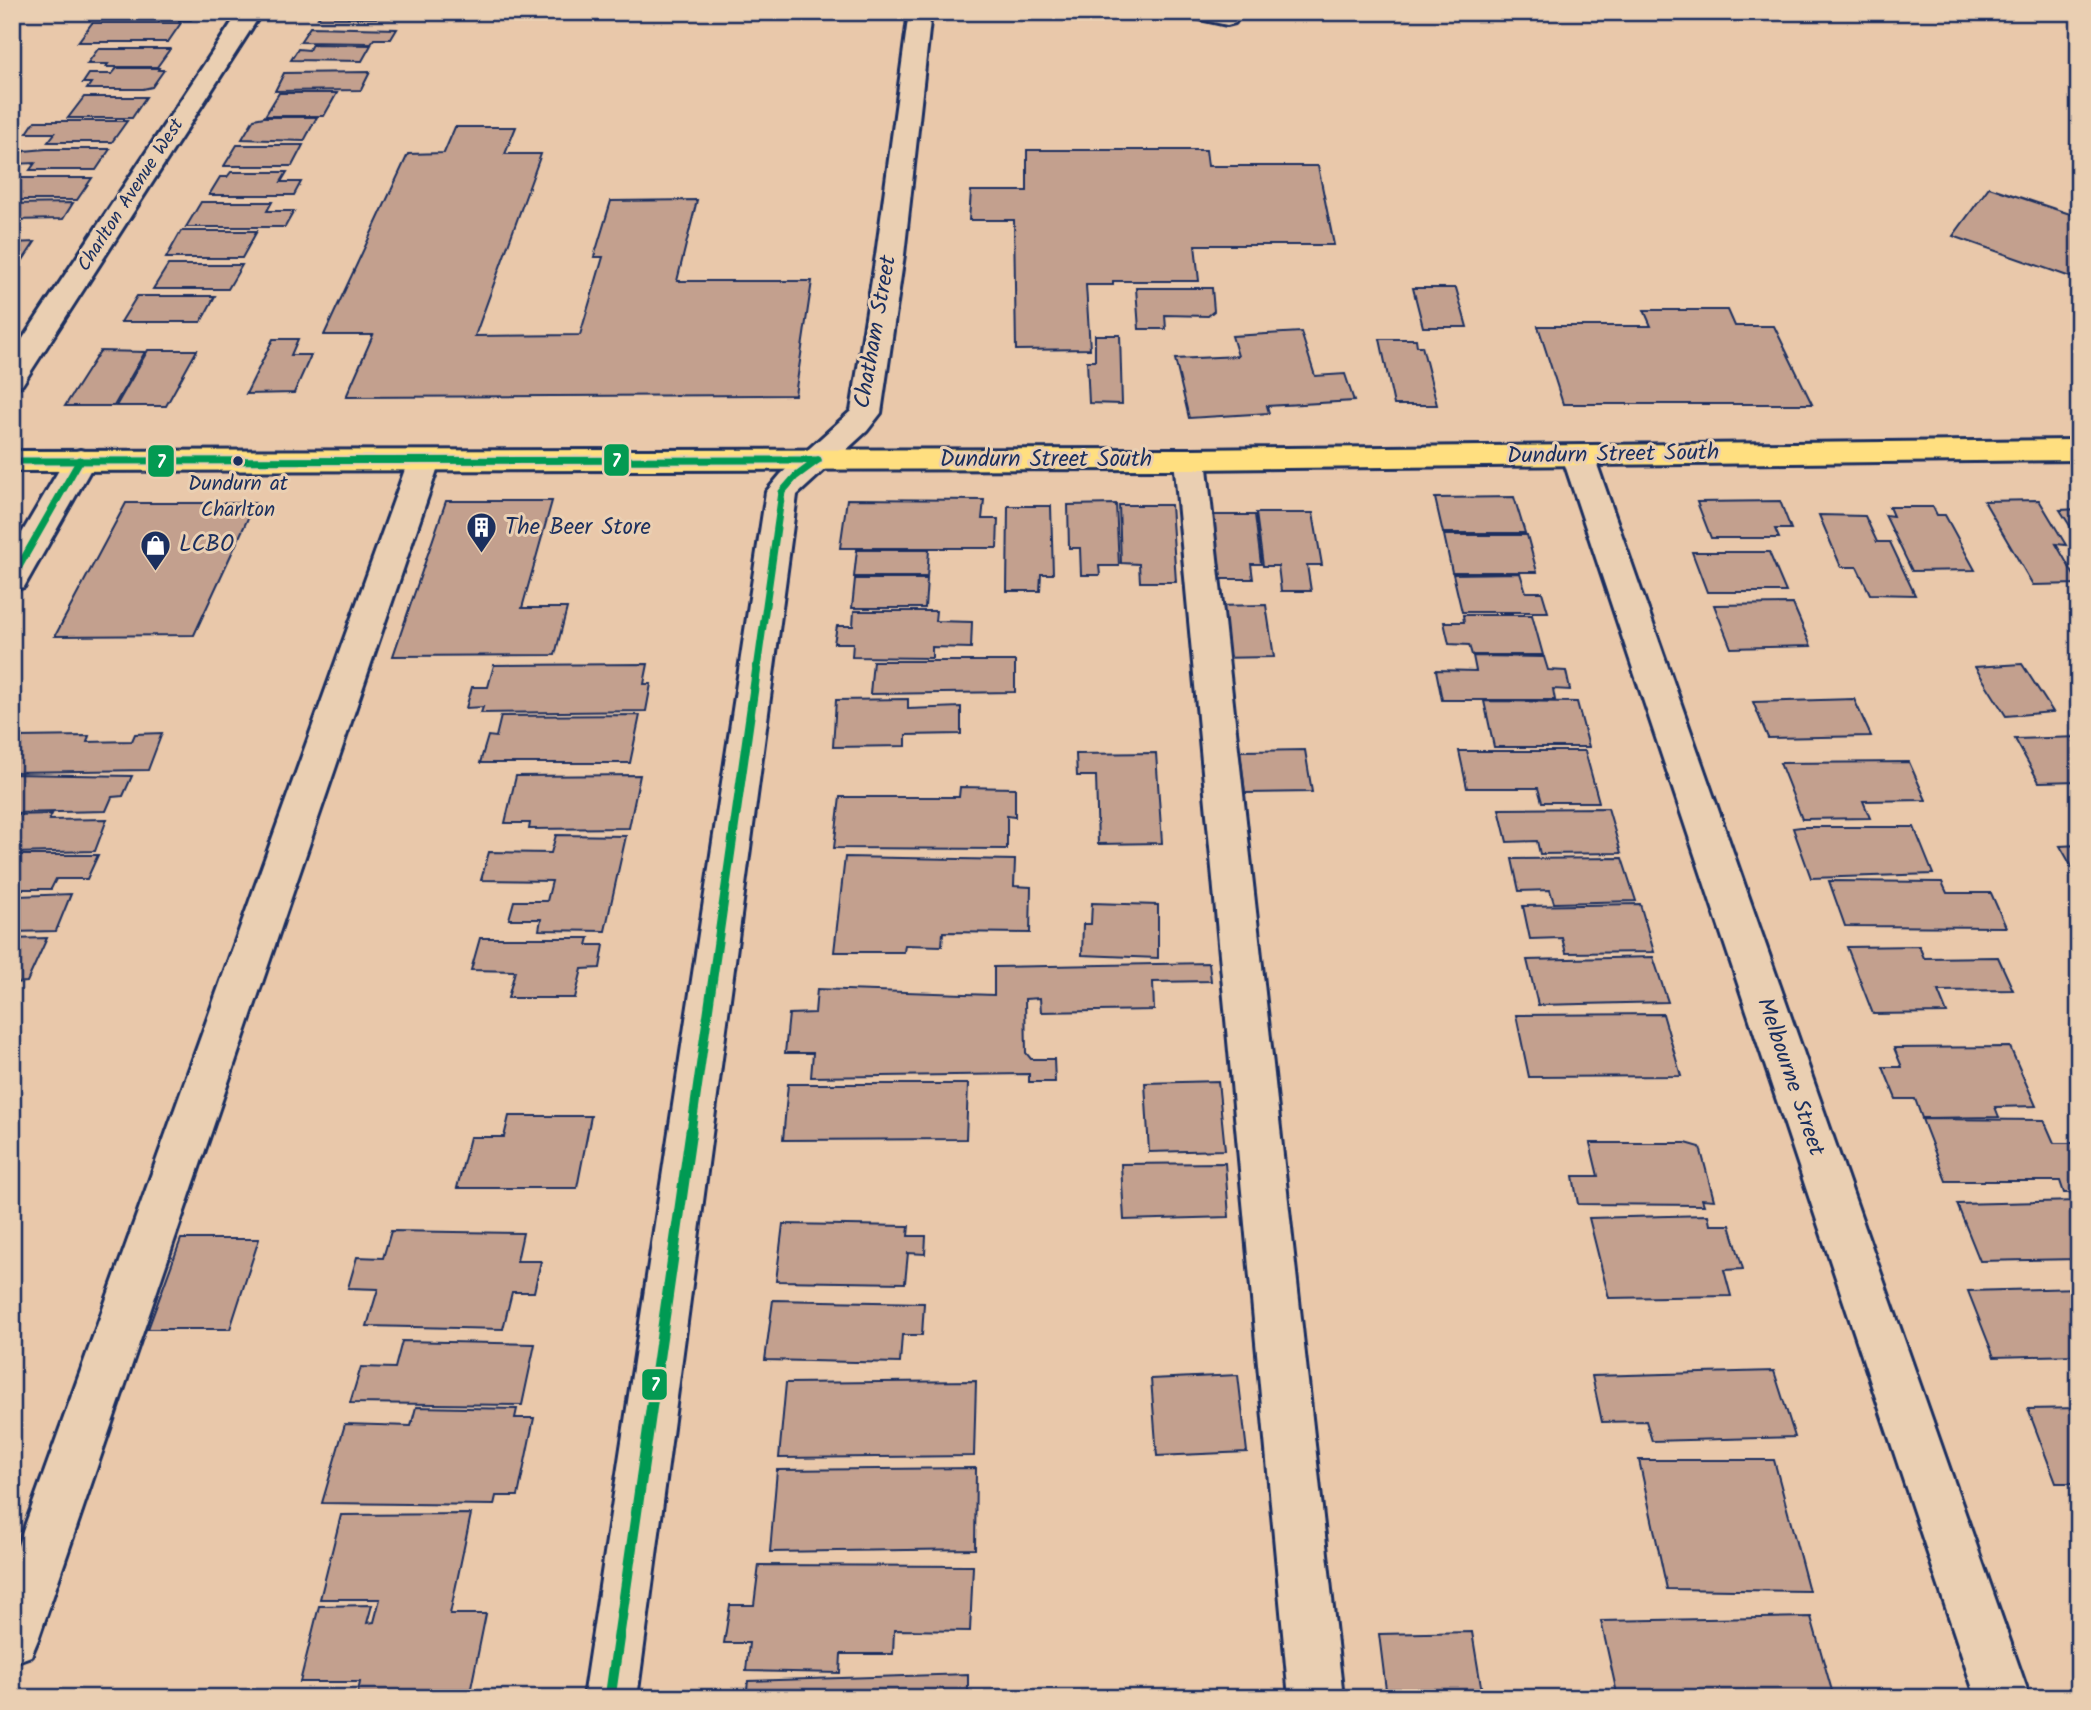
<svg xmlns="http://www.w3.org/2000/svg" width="2091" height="1710" font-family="Kalam,sans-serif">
<rect width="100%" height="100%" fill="#e9c8aa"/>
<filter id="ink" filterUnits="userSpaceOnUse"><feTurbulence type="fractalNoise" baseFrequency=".0143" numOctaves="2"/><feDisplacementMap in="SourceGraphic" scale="14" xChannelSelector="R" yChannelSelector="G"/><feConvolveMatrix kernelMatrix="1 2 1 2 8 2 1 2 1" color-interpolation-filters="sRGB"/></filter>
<g filter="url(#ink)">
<g fill="#c3a08e" stroke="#1b2f5e" stroke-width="2">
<polygon points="126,12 196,12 191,20 137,20 139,18 122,18"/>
<polygon points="322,12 404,12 401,18 318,18"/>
<polygon points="92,23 181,23 168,42 78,42"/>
<polygon points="310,27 397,29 391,39 374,39 371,43 300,42"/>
<polygon points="312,44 371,45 362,61 291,60 298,49 309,50"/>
<polygon points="98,49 170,49 157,67 106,67 108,64 87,64"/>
<polygon points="117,68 159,68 158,70 164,70 152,87 143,89 87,89 91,83 83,83 89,74 112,74"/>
<polygon points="370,72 361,90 275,91 284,73"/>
<polygon points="279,93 337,93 324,116 265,116"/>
<polygon points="84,97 146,97 132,118 68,118"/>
<polygon points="264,117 317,117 304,141 242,139 254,119"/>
<polygon points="35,121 127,121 112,142 48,142 55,133 27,133"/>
<polygon points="455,127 516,127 505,154 541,154 475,336 580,335 603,257 594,257 611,201 697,200 677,281 812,281 795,395 346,397 373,335 324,335 408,154 444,153"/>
<polygon points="237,145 303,145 292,166 224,166"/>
<polygon points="46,149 110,149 96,170 30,170 35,163 15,164 24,151"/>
<polygon points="1027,150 1206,150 1208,166 1318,166 1334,245 1195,245 1199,281 1113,281 1113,285 1086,285 1090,349 1016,350 1014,220 969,220 971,191 1027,191"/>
<polygon points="231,172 287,172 281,182 301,182 294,195 209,195 220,177 227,177"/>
<polygon points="12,178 92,178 77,200 12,200"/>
<polygon points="1989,187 2079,217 2079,280 1953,236"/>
<polygon points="201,202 272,202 267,211 294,211 285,227 186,227"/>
<polygon points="73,203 63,219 12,220 12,204"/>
<polygon points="181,231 257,231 242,258 166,258"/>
<polygon points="35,242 21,263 12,263 12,243"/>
<polygon points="168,265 242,265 228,289 153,289"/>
<polygon points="1136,288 1212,288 1214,311 1208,316 1165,315 1166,329 1139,329"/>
<polygon points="1413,288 1456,288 1467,327 1423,327"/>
<polygon points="137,296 215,296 201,322 121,322"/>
<polygon points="1644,310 1728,310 1735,326 1774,326 1812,404 1563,404 1538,326 1651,326"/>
<polygon points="1301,332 1315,376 1345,374 1354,401 1267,406 1269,413 1189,418 1175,359 1238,356 1232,336"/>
<polygon points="1095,335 1120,335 1122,404 1089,403 1087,361 1095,361"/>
<polygon points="273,339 298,339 291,355 311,355 294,393 246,394"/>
<polygon points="1380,339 1416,339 1417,346 1422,346 1437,405 1394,405"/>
<polygon points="148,350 197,350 166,406 116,406"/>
<polygon points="100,351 145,352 114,406 65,406"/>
<polygon points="1514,497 1525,533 1443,533 1435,498"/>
<polygon points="847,499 984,500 982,519 998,519 997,548 840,548"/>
<polygon points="2039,500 2066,545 2056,544 2079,584 2033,585 1984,501"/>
<polygon points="446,501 552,501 522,608 567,608 555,655 393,656"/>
<polygon points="1780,501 1791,529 1775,529 1779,538 1711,538 1697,502"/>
<polygon points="126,503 255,503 194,635 55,636"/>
<polygon points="1116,504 1119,566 1099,566 1100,575 1081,575 1080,548 1069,548 1068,505"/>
<polygon points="1119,505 1171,505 1176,582 1140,582 1139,564 1121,563"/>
<polygon points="1008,506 1051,506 1053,574 1041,574 1040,591 1007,591"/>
<polygon points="1889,507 1933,507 1937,515 1945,515 1975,570 1912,571 1885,515 1893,516"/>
<polygon points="2079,509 2079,540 2060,510"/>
<polygon points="1256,513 1313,513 1322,565 1307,565 1311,591 1281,591 1278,566 1263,566"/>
<polygon points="1202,515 1255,515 1261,564 1251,564 1253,579 1208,579"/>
<polygon points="1819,515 1865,516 1877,542 1890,542 1915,595 1870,594 1857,567 1841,567"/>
<polygon points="1444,535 1527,535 1537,572 1452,572"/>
<polygon points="857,550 929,550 927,577 854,577"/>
<polygon points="1692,552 1769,552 1786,592 1707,592"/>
<polygon points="1520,573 1526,592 1542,592 1548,612 1462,612 1453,574"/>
<polygon points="855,579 927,579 925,608 852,608"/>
<polygon points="1793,604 1811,646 1731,648 1714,605"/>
<polygon points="1266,605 1274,657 1214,658 1214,606"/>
<polygon points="854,611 936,611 935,621 972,622 971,648 932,647 932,658 852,657 853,643 834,643 837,626 853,626"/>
<polygon points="1463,615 1532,615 1543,655 1472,655 1469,645 1449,644 1444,622 1464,622"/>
<polygon points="1473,656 1544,657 1548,670 1566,671 1570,690 1553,689 1555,700 1442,700 1436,670 1476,671"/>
<polygon points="873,661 1015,661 1015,692 870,694"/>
<polygon points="648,664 644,684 651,684 646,711 481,713 483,707 466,708 472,687 488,687 494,665"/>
<polygon points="2022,664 2053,712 2006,716 1975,667"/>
<polygon points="908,699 908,709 961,707 961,734 906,735 906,746 833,747 836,700"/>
<polygon points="1854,699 1871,736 1768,738 1753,702"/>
<polygon points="1484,701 1577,702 1589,747 1494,747"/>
<polygon points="640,715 630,763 480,763 488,736 496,737 501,716"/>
<polygon points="162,733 148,770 12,772 12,745 17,737 89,736 87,742 132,741 135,734"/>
<polygon points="2079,737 2079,781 2039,782 2015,739"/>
<polygon points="1305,750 1312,792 1245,793 1240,751"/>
<polygon points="1459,751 1585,751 1599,802 1542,802 1538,788 1467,788"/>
<polygon points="1156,753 1162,843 1098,844 1096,776 1077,776 1076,754"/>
<polygon points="1909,762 1926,800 1863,801 1870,818 1802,819 1780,763"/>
<polygon points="12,774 132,776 123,796 112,797 106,811 12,813"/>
<polygon points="640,775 629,828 529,829 530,823 505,823 516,776"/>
<polygon points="960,787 1015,788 1015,817 1007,816 1007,849 834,848 840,797 959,797"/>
<polygon points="1608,808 1621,853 1540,854 1537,841 1507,842 1499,809"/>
<polygon points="52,814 49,820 107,819 95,851 12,853 12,815"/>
<polygon points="1801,827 1914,827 1933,874 1811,878 1793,828"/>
<polygon points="556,835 626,836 605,931 539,930 541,919 509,919 514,901 547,901 552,881 481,880 489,852 551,853"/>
<polygon points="2079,845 2079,874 2076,874 2060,846"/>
<polygon points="12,855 98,855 87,879 56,879 51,889 12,889"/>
<polygon points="845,857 1015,860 1014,886 1031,887 1030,933 943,932 942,946 905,945 904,952 834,952"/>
<polygon points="1622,858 1636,901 1554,903 1550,890 1519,891 1512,859"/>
<polygon points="1829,881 1942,882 1947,893 1991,893 2006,927 1845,926"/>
<polygon points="21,889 18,896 71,894 56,931 12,932 12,890"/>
<polygon points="1092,903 1158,905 1158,958 1082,955 1083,924 1091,924"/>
<polygon points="1640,904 1654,952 1566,953 1562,938 1530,939 1523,906"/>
<polygon points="47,938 27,982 12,983 12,939"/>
<polygon points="480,938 589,938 587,945 604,945 600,968 582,969 575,998 508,998 515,971 471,970"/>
<polygon points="1919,946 1924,958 1998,957 2013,990 1938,991 1947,1013 1873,1014 1847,947"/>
<polygon points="1653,957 1668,1002 1538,1005 1527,960"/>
<polygon points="1209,963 1211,981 1153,982 1154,1010 1041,1012 1040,998 1025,999 1026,1053 1031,1059 1054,1059 1055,1082 1029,1082 1029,1074 811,1077 813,1053 785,1053 789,1014 815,1013 817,989 994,995 994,967"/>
<polygon points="1663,1014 1681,1076 1529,1077 1516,1015"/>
<polygon points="2010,1047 2036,1106 1995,1107 1999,1117 1922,1118 1915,1099 1896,1099 1883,1067 1902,1067 1894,1048"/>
<polygon points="1218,1081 1225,1150 1149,1152 1145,1083"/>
<polygon points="788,1084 968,1084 966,1139 783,1140"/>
<polygon points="509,1116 591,1116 577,1188 457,1188 470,1137 504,1137"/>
<polygon points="1922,1119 2044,1120 2054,1143 2079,1143 2079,1193 2064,1193 2060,1181 1946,1181"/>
<polygon points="1590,1143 1686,1143 1700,1147 1714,1200 1702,1199 1704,1205 1578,1204 1573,1176 1598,1176"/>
<polygon points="1225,1163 1229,1217 1124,1220 1121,1164"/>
<polygon points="2079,1201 2079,1259 1980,1261 1957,1204"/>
<polygon points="1708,1215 1710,1225 1730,1225 1743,1269 1724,1270 1731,1296 1609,1298 1589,1218"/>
<polygon points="783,1224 909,1226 908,1236 926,1236 925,1254 908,1253 905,1283 776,1281"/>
<polygon points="391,1231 523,1233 517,1261 541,1261 534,1292 512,1292 503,1329 367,1326 378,1289 348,1288 357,1257 383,1258"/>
<polygon points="181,1239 259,1239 230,1329 148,1329"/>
<polygon points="2079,1288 2079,1355 1994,1357 1968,1291"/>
<polygon points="773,1300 924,1303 922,1335 902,1335 900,1363 765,1360"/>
<polygon points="402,1341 535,1344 522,1405 350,1403 361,1367 395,1368"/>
<polygon points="1774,1371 1795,1437 1652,1441 1646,1421 1602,1422 1592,1376"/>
<polygon points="1238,1375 1247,1452 1157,1456 1151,1379"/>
<polygon points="976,1381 974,1456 779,1458 786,1383"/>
<polygon points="416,1407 517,1409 515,1418 534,1418 518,1496 496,1496 494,1505 322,1503 345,1424 411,1426"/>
<polygon points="2079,1408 2079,1483 2056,1483 2028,1409"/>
<polygon points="1639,1460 1774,1460 1809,1591 1667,1589"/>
<polygon points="976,1468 975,1549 770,1552 777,1470"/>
<polygon points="471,1514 450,1614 486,1614 469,1698 357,1698 360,1682 300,1682 319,1606 372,1605 367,1623 374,1622 380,1599 320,1599 341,1515"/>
<polygon points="759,1565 973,1566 970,1631 894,1630 893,1654 841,1654 840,1673 746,1671 749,1643 724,1643 730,1605 754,1605"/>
<polygon points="1811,1617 1834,1698 1618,1698 1601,1621"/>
<polygon points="1472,1632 1483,1698 1387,1698 1379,1634"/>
<polygon points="968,1674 968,1698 746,1698 748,1681"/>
</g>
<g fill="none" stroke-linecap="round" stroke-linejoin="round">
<defs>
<g id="minor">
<polygon points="239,12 262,12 22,385 12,387 12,355"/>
<polygon points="909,12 931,12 904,255 881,413 867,431 797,495 637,1698 583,1698 766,492 781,474 851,411 876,255"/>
<polygon points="1188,12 1231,12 1238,18 1235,23 1227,25 1191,17"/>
<polygon points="1578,446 1589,449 1594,456 2030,1698 1976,1698 1562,456 1567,449"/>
<polygon points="1190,449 1201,452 1206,459 1343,1698 1289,1698 1174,459 1179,452"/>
<polygon points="80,450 91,453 96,460 24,587 12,591 12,550 69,453"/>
<polygon points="424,451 435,454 440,461 39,1637 31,1656 12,1663 12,1562 408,461 413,454"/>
</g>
<polygon id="major" points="2079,440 2079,460 1190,469 12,471 12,451 1190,449"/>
</defs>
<use href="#minor" stroke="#1b2f5e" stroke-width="6"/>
<use href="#major" stroke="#1b2f5e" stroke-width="6"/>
<use href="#minor" fill="#eacfb2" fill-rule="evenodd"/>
<use href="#major" fill="#ffdf80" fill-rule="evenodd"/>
<defs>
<g id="bus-1-far2">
<polyline points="12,461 818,460"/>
<polyline points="12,579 80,460"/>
<polyline points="757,669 782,492 795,477 818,460"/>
</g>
<polyline id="bus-1-far1" points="691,1132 757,667"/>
<polyline id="bus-1" points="610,1698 691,1131"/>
</defs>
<use href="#bus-1-far2" stroke="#eacfb2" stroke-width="11"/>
<use href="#bus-1-far1" stroke="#eacfb2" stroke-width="14"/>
<use href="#bus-1" stroke="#eacfb2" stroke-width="17"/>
<use href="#bus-1-far2" stroke="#039a52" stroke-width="7"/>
<use href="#bus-1-far1" stroke="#039a52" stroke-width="9"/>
<use href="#bus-1" stroke="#039a52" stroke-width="11"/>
</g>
</g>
<defs>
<symbol id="building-pin" viewBox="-11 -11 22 30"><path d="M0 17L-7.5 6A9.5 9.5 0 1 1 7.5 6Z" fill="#1b2f5e" stroke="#eacfb2"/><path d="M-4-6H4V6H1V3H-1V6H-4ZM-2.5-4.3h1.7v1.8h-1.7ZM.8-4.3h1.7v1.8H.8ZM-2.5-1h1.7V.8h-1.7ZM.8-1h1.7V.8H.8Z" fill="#fff"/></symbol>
<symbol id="shop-pin" viewBox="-11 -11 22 30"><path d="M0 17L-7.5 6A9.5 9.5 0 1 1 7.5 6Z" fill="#1b2f5e" stroke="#eacfb2"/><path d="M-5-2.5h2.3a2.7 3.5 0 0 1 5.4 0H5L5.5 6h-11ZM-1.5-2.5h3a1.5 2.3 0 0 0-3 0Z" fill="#fff"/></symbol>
</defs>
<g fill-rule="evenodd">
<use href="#building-pin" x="464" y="510" width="35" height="47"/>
<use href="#shop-pin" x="138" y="528" width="35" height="47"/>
</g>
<circle fill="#1b2f5e" stroke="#eacfb2" stroke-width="2.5" cx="238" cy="461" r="6"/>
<g text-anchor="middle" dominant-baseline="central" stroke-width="6" stroke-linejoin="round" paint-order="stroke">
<g font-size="19" fill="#1b2f5e" stroke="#eacfb2">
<text transform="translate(131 195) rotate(-57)">Charlton Avenue West</text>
</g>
<g font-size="21" fill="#1b2f5e" stroke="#eacfb2">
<text x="238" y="484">Dundurn at<tspan x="238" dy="26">Charlton</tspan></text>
</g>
<g font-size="23" fill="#1b2f5e" stroke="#eacfb2">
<text transform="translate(876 332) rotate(-80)">Chatham Street</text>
<text transform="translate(1613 455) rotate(-1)">Dundurn Street South</text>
<text x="1046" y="460">Dundurn Street South</text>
<text transform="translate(1790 1077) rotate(71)">Melbourne Street</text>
</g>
<g font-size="23" fill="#1b2f5e" stroke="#eacfb2" text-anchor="start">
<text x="505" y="528">The Beer Store</text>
<text x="179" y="545">LCBO</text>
</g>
</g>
<g stroke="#eacfb2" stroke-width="2.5">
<rect x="603" y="443" width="27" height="34" rx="7" fill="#039a52"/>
<rect x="147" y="444" width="28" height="34" rx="7" fill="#039a52"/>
<rect x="641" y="1368" width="27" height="33" rx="7" fill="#039a52"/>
</g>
<g font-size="19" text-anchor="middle" font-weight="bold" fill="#fff">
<text x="616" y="467">7</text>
<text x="161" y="468">7</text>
<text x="655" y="1391">7</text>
</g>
<rect width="2091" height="1710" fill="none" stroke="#eacfb2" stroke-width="42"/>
<rect x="21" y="21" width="2049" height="1668" fill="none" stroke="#1b2f5e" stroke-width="2.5" filter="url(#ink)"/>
</svg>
